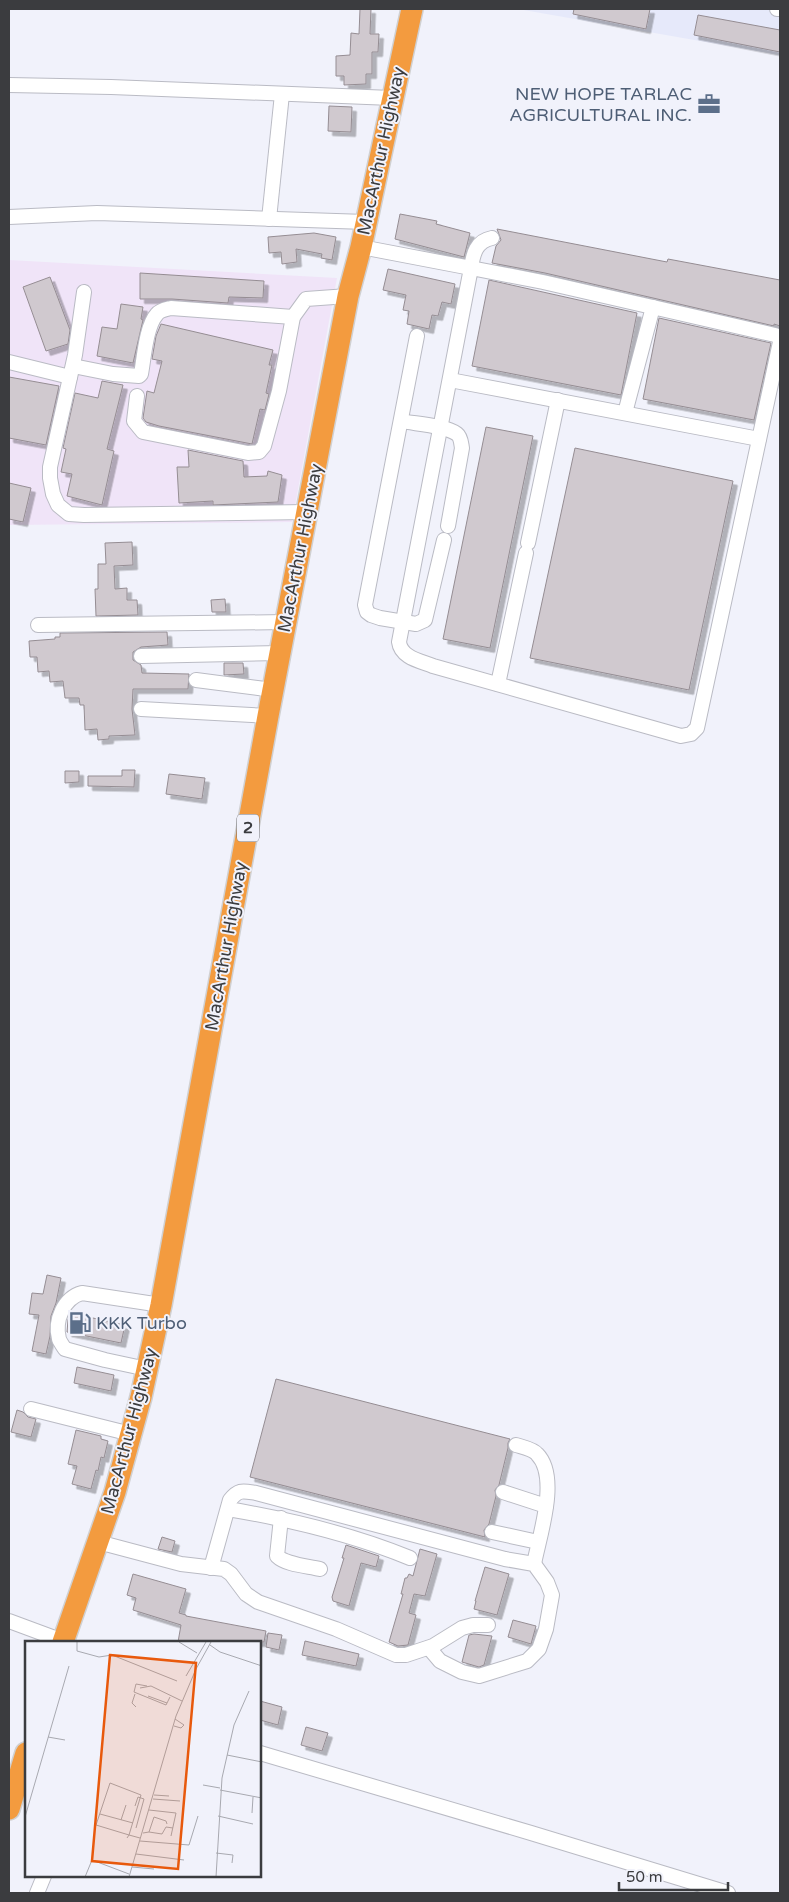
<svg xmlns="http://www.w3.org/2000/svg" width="789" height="1902" font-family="'Varela Round',sans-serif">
<defs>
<filter id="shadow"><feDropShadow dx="4.5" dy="4.5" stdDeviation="0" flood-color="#0004"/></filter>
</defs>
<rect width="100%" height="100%" fill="#f1f2fb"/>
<polygon fill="#f0e4f8" points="9,260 337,278 292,522 9,525"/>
<polygon fill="#e6e9fa" points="518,9 780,9 780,55"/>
<g fill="#d0c9cf" stroke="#958d93" filter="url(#shadow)">
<polygon points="360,9 371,9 370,34 379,34 378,52 372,52 372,74 366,74 366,84 344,85 344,76 336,76 336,56 350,55 351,33 359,34"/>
<polygon points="574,9 650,9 646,29 573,14"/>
<polygon points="698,15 780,30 780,52 694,35"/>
<polygon points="329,106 352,107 351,132 328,131"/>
<polygon points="400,214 437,221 436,224 470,233 464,257 395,239"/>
<polygon points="497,229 667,262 668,259 780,280 780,326 774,324 774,326 545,273 492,263 496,246 501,240"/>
<polygon points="314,233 336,237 332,260 321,258 322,254 296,249 297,262 282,264 281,252 269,253 268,237"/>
<polygon points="388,269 455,284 451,304 442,302 438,316 432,315 429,329 407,324 409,311 403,310 406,295 383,290"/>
<polygon points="140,273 264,281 263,298 229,297 228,303 172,299 140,299"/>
<polygon points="50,277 70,330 68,344 46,351 23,287"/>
<polygon points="489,280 637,313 621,395 472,366"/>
<polygon points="121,304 143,307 141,319 143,320 133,363 97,356 102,327 117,329"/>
<polygon points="659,318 771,343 754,420 643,399"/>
<polygon points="161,324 273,350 269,365 272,365 266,393 269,394 265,410 260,409 252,444 159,426 146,422 143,418 147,391 154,393 162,361 152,359 156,336"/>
<polygon points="9,377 59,386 46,445 9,438"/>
<polygon points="102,381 123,385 107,449 114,451 102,505 67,496 72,474 61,472 66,449 63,448 75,393 98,398"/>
<polygon points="486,427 533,436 490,648 443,639"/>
<polygon points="575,448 733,481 689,690 530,658"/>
<polygon points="188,450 243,461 244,477 267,476 268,471 282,475 278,502 213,505 213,501 179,503 177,467 189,467"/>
<polygon points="9,483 31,488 23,522 9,519"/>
<polygon points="132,542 133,565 114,566 115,589 127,588 127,600 137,600 138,615 96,616 95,589 98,589 98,564 106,564 105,543"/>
<polygon points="225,599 226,612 212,612 211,600"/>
<polygon points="167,632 168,645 141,647 133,652 133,660 141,665 142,673 189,674 188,689 133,689 132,709 135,735 109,736 109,739 98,740 97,729 85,730 84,705 80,705 79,698 65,698 63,681 50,682 49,671 38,672 37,657 30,657 29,641 55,639 55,637 60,637 60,633"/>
<polygon points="224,663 243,663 244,674 224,675"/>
<polygon points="122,770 135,770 134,787 88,786 88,776 122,776"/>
<polygon points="65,771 79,771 79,782 65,783"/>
<polygon points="169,774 205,778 202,799 166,794"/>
<polygon points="47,1275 61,1278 56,1303 51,1316 50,1336 46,1354 32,1351 39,1315 29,1314 32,1293 43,1294"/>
<polygon points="70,1313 125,1325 121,1343 67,1332 68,1320"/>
<polygon points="77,1367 114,1375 111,1391 74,1383"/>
<polygon points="276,1379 510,1439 508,1443 508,1448 499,1485 495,1490 496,1496 489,1524 484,1530 485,1537 250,1477"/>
<polygon points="17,1410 23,1412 28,1417 36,1419 31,1437 11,1432"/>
<polygon points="76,1430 101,1436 101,1439 108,1441 104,1458 101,1457 98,1471 96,1470 91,1489 72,1484 77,1466 68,1464"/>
<polygon points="162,1537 175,1541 172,1552 158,1549"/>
<polygon points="346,1545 379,1556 376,1567 361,1563 349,1606 333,1601 332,1597 344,1558 342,1558"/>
<polygon points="420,1549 437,1554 425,1596 414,1594 409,1613 416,1615 408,1645 398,1646 389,1642 403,1594 401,1594 405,1578 407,1578 409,1574 413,1576"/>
<polygon points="485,1567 509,1574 497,1615 474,1609 476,1601 475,1601"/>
<polygon points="133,1574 186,1589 179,1613 186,1615 186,1616 266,1631 264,1642 178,1642 181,1625 133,1610 136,1598 127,1595"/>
<polygon points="513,1620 536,1626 531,1644 508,1637"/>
<polygon points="268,1633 282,1635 279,1650 266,1647"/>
<polygon points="474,1634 492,1636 484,1665 479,1667 462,1662 469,1635"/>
<polygon points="305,1641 359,1654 356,1666 302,1655"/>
<polygon points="260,1701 282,1707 278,1725 260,1720"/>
<polygon points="306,1727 328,1733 322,1751 301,1745"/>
</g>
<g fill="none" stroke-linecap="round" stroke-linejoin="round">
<defs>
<g id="minor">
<polyline points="777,9 780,9"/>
<polyline points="9,85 111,87 392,98"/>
<polyline points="9,217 97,213 366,222"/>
<polyline points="269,219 282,94"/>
<path d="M361,247L471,268C473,254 476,241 492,238"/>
<polyline points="84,292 75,355 50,467 50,478 53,494 58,505 69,514 84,515 307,512"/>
<polyline points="417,336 365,605 367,612 371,615 380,618 416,624 425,620 444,540"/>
<path d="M780,338L775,335L543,282L471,268L399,642C401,658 421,661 433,666L681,736L691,734L697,728L780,342"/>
<polyline points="9,362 70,377"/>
<path d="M73,366L113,374L139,376L141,374C144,358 146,326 157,314C160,310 167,309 171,308L293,317"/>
<polyline points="450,380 759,439"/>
<polyline points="137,396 134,421 143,432 248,453 259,452 264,446 279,391 293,317 306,299 348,296"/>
<polyline points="625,413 653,307"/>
<path d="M401,421C416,424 445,425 457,434C461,437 461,443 462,448L448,526"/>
<polyline points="528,543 558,400"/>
<polyline points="38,625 286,622"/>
<polyline points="141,656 280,653"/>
<polyline points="196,680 273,690"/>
<polyline points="498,684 526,553"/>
<polyline points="141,709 268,716"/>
<path d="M147,1369L105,1360L65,1349C63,1346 60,1342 59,1339C54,1320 64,1298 82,1293L161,1305"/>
<polyline points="31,1409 131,1434"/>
<path d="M516,1445C522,1447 533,1449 537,1454C560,1477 539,1537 534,1564"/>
<polyline points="503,1492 546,1506"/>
<path d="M228,1509C287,1519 354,1535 410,1558"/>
<path d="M281,1518L277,1556C286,1565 308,1566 320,1569"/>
<polyline points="492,1532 538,1542"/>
<polyline points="98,1542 181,1564 224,1569 231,1574 246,1594 258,1602 336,1629 396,1655 406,1655 433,1646 462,1628 473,1625 488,1625"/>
<path d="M211,1568L230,1500C239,1489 243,1491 256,1493L505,1559L534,1564L547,1582L552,1595L546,1629L539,1649L527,1661L479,1676L462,1672L440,1661L429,1648"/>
<polyline points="9,1621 63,1641"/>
<polyline points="260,1753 531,1833 728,1893"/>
<polyline points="37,1893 44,1876"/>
</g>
<g id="highway">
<polyline points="63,1642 115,1492 141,1397 161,1305 268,716 348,296 361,247 412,9"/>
<polyline points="9,1809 26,1753"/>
</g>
</defs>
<use href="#minor" stroke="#babbc4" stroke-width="16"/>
<use href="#highway" stroke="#d0d0d1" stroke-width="24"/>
<use href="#minor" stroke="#fff" stroke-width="14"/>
<use href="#highway" stroke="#f39b3f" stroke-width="21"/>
</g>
<defs>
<symbol id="office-bare" viewBox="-9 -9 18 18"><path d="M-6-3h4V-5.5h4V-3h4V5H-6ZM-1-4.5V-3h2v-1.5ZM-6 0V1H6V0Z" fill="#5c6f8a" stroke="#f1f2fb" stroke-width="2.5" paint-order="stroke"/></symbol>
<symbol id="fuel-bare" viewBox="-9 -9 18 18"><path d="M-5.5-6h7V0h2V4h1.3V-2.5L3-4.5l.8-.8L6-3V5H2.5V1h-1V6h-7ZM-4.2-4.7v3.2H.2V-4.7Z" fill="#5c6f8a" stroke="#f1f2fb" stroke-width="2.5" paint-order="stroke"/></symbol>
</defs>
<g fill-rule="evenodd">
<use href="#office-bare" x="693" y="88" width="32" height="32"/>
<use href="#fuel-bare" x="64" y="1307" width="32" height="32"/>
</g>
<g text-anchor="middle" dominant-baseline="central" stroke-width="4" stroke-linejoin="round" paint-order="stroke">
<rect fill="#f1f2fb" stroke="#727377" stroke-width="1" x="237" y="814.5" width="22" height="27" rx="4"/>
<g font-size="16" font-weight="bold" fill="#3b3c3f">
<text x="248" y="828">2</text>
</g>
<g font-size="18" fill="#4e5e75" stroke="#f1f2fb" text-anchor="end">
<text x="692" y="94">NEW HOPE TARLAC<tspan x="692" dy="21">AGRICULTURAL INC.</tspan></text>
<text x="96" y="1323" text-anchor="start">KKK Turbo</text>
</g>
<g font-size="18" fill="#3b3c3f" stroke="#f1f2fb">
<text transform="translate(381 151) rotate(-78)">MacArthur Highway</text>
<text transform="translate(300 548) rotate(-79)">MacArthur Highway</text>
<text transform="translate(226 946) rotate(-80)">MacArthur Highway</text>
<text transform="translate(129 1431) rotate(-75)">MacArthur Highway</text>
</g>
</g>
<g transform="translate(25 1641)">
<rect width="236" height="236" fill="#f1f2fb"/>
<path fill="none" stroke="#a8a9b0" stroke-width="1" d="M52,1V10L74,16L87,14L152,40M154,1L172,12M185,4L195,11L237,25M161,35L181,1M122,45L111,43L109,51L141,64L145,56M115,47L126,45L157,60M110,53L107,62L111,66M123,55L142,62M149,85L156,87L159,84L150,78M23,96L40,99M202,114L237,121M85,142L116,154L104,194L71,184ZM178,144L195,147M195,149L237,157M129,154L144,155M128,158L155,160M110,165L113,156L119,158L111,187M124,169L151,172L146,195M227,172L228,156M75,173L108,182M193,175L228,183M0,176L44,25M96,179L101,164M124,191L137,193L141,186L148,187M118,192L124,191L129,176L141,180L142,183M102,197L104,194L115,197M115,200L164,204L173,175M191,212L208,214L207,222M111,213L159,219M107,226L129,228M60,236L67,219L104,233M104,236L151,75L171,28L186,1M191,236L197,137L209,84L224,50"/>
<path fill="#e8590c" fill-opacity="0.15" stroke="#e8590c" stroke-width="2.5" d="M85,14L171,22L153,228L67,220Z"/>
<rect width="236" height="236" fill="none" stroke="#3b3c3f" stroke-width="2.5"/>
</g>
<rect width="789" height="1902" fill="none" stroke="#3b3c3f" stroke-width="20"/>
<path d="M619 1882v8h109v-8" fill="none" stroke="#3b3c3f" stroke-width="2.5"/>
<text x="626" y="1882" font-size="15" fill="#3b3c3f" stroke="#f1f2fb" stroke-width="4" paint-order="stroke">50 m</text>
</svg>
